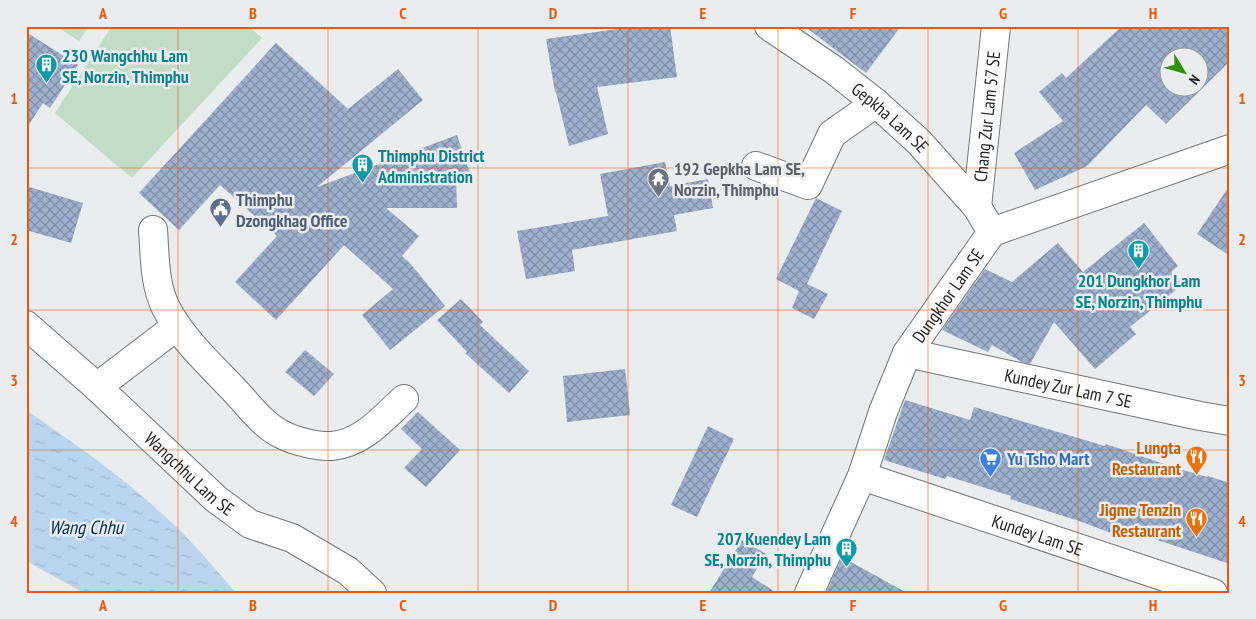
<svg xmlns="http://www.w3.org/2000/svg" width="1256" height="619" font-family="'PT Sans Narrow',sans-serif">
<defs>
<pattern id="water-ripples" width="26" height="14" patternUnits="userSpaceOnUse" patternTransform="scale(1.25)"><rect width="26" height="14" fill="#b9d5f0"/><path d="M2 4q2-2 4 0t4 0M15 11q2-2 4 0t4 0" fill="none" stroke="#9fb7ce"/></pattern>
<pattern id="building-cross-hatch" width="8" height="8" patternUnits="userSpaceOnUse" patternTransform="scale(1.25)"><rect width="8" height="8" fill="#9db0ce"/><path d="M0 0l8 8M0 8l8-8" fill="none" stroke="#808fa7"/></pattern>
</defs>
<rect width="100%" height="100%" fill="#eaecee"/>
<g fill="#c1ddc6">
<polygon points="56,26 89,26 79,41"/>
<polygon points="112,26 248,26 262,38 132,178 55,113"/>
</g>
<path fill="url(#water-ripples)" d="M26,410C72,442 119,474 160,512C188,536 212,565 236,593H84L26,561Z"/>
<g fill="url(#building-cross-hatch)" fill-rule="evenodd">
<polygon points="639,26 670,26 677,77 597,87 608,134 569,146 556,92 555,92 546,39"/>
<polygon points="804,26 901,26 866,73"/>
<path d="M1122,26H1230V61L1166,124L1146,105L1087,166L1035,190L1014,153L1063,121L1039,92L1062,73L1066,78ZM1168,58H1198V88H1168Z"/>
<polygon points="26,32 78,65 50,108 43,103 26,129"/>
<polygon points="276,43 348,109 398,69 423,100 317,187 457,135 470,173 456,179 457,208 386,208 419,236 402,256 410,263 445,306 390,350 362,315 393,289 344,245 276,320 235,282 277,236 220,185 179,230 139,193"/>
<polygon points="665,162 670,186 708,179 713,208 674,215 677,231 572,250 575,271 526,279 517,231 608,216 600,174"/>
<polygon points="1230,185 1230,256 1197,234"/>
<polygon points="26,186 83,203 71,243 26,230"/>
<polygon points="816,198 842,211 807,284 828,294 814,319 792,308 799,291 776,279"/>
<polygon points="1144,223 1178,266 1171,272 1182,285 1130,327 1136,334 1095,369 1054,322 1030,364 1022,362 992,345 988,352 942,330 985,269 1012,282 1058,243 1083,272"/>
<polygon points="461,299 483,322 480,325 529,371 509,393 465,353 467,352 437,320"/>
<polygon points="305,350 334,374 314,396 285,372"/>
<polygon points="625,369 630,415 567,422 563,376"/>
<polygon points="905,400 970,420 974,407 1105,446 1106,444 1173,467 1207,477 1208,476 1230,483 1230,564 1130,531 1127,539 1079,521 1010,499 1011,496 947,476 945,479 884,460"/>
<polygon points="418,412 460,450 426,487 404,468 422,449 401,429"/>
<polygon points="708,426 734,439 697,517 671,505"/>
<polygon points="742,540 766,554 752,577 777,593 709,593"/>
<polygon points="842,557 907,593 826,593"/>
</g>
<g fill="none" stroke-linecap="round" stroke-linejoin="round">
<defs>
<g id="minor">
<path id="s1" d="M769,26L834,70L876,103L919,142L977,207L992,232"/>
<polyline points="756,166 808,185 832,134 876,103"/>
<path id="s2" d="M977,207L996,26"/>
<path d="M153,230C155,256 154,284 166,308C183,341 212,366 237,393C250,407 263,425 281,434C294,441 318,447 332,446C363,443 383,418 404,399"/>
<path id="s3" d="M26,325L97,387L216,499L250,524L292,538L348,571L372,593"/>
<path id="s4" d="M907,353L1200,416L1230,421"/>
<polyline points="97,387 177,326"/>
<path id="s5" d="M862,476L1213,593"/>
<path id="s6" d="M809,593L862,476L883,412L907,353L992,232L1230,149"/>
</g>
</defs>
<use href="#minor" stroke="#737576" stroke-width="30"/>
<use href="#minor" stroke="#fff" stroke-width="28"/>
</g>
<path fill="none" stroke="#e8590c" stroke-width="1" stroke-opacity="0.55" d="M178,26V593M328,26V593M478,26V593M628,26V593M778,26V593M928,26V593M1078,26V593M26,168H1230M26,310H1230M26,450H1230"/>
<defs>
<symbol id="building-pin" viewBox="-11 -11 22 30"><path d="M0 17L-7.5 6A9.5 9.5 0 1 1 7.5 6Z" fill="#0f9aa8" stroke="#eaecee"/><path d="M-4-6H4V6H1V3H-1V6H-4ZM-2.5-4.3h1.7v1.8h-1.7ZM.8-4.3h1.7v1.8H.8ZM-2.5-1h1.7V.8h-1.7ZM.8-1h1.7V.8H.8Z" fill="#fff"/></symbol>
<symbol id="temple-pin" viewBox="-11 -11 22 30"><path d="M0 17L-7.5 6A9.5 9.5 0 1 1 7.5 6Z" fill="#6b7280" stroke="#eaecee"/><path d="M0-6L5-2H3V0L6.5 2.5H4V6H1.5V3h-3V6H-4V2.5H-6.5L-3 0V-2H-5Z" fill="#fff"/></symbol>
<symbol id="civic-pin" viewBox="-11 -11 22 30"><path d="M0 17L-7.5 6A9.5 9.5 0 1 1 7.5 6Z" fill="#5c6f8a" stroke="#eaecee"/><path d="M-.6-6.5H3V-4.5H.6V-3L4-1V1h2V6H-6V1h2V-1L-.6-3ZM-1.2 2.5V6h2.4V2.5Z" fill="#fff"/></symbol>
<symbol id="restaurant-pin" viewBox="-11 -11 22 30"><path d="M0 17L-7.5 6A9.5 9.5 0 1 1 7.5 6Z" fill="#e8710a" stroke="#eaecee"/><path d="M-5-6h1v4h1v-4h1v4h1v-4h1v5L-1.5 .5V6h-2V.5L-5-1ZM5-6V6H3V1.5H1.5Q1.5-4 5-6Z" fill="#fff"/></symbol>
<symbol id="supermarket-pin" viewBox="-11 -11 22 30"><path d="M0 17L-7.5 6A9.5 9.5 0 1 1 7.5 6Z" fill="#3f7fe0" stroke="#eaecee"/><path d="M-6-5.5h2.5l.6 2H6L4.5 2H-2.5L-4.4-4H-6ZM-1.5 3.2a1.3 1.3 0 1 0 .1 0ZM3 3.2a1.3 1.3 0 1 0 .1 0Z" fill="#fff"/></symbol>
</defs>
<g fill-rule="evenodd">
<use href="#building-pin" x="34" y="52" width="25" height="34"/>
<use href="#building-pin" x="350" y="152" width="25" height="34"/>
<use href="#temple-pin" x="646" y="166" width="25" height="34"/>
<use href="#civic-pin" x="208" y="196" width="25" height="34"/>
<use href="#building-pin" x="1126" y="238" width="25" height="34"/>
<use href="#restaurant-pin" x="1184" y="444" width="25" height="34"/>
<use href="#supermarket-pin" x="978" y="446" width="25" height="34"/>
<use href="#restaurant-pin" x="1184" y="506" width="25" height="34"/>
<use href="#building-pin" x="834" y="536" width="25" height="34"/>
</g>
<g text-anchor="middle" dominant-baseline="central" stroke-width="5" stroke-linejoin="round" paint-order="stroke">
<g font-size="18" font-weight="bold" fill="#0d838f" stroke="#eaecee" text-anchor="start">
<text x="62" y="55">230 Wangchhu Lam<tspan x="62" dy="21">SE, Norzin, Thimphu</tspan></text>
<text x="378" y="155">Thimphu District<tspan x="378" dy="21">Administration</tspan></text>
<text x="1139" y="280" text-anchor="middle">201 Dungkhor Lam<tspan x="1139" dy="21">SE, Norzin, Thimphu</tspan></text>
<text x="831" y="538" text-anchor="end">207 Kuendey Lam<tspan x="831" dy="21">SE, Norzin, Thimphu</tspan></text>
</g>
<g font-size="18" fill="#222323" stroke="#eaecee">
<text stroke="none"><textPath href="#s2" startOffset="91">Chang Zur Lam 57 SE</textPath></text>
<text stroke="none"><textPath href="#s1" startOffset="152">Gepkha Lam SE</textPath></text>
<text stroke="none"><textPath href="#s6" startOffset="330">Dungkhor Lam SE</textPath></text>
<text stroke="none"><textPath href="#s4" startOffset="165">Kundey Zur Lam 7 SE</textPath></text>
<text stroke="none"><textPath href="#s3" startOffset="221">Wangchhu Lam SE</textPath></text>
<text stroke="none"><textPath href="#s5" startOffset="185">Kundey Lam SE</textPath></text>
</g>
<g font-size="18" font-weight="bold" fill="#5b616d" stroke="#eaecee" text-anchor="start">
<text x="674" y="168">192 Gepkha Lam SE,<tspan x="674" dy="21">Norzin, Thimphu</tspan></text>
</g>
<g font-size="18" font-weight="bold" fill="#4e5e75" stroke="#eaecee" text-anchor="start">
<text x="236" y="199">Thimphu<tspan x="236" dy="21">Dzongkhag Office</tspan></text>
</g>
<g font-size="18" font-weight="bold" fill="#c56008" stroke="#eaecee" text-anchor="end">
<text x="1181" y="447">Lungta<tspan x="1181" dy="21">Restaurant</tspan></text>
<text x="1181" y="509">Jigme Tenzin<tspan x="1181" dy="21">Restaurant</tspan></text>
</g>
<g font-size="18" font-weight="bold" fill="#366cbe" stroke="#eaecee" text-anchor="start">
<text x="1007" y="458">Yu Tsho Mart</text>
</g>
<g font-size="19" font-style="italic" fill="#003052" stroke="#eaecee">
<text x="86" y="527">Wang Chhu</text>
</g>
</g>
<rect width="1256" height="619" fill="none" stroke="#eaecee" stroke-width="55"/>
<g transform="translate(1184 72) rotate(127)"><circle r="24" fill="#eaecee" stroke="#9a9c9d"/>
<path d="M0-4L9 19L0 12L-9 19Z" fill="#2f900a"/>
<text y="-8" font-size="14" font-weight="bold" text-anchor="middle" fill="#222323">N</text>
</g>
<rect x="28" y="28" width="1200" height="564" fill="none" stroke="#e8590c" stroke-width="2"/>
<g font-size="16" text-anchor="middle" font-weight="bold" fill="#e8590c">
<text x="103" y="19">A</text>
<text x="253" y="19">B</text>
<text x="403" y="19">C</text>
<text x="553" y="19">D</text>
<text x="703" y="19">E</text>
<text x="853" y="19">F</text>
<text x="1003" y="19">G</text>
<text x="1153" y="19">H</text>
<text x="14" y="104">1</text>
<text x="1242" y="104">1</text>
<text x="14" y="245">2</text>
<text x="1242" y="245">2</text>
<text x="14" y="386">3</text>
<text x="1242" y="386">3</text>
<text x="14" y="527">4</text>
<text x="1242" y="527">4</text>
<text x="103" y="611">A</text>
<text x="253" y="611">B</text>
<text x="403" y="611">C</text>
<text x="553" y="611">D</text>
<text x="703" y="611">E</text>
<text x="853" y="611">F</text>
<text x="1003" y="611">G</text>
<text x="1153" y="611">H</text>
</g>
</svg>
